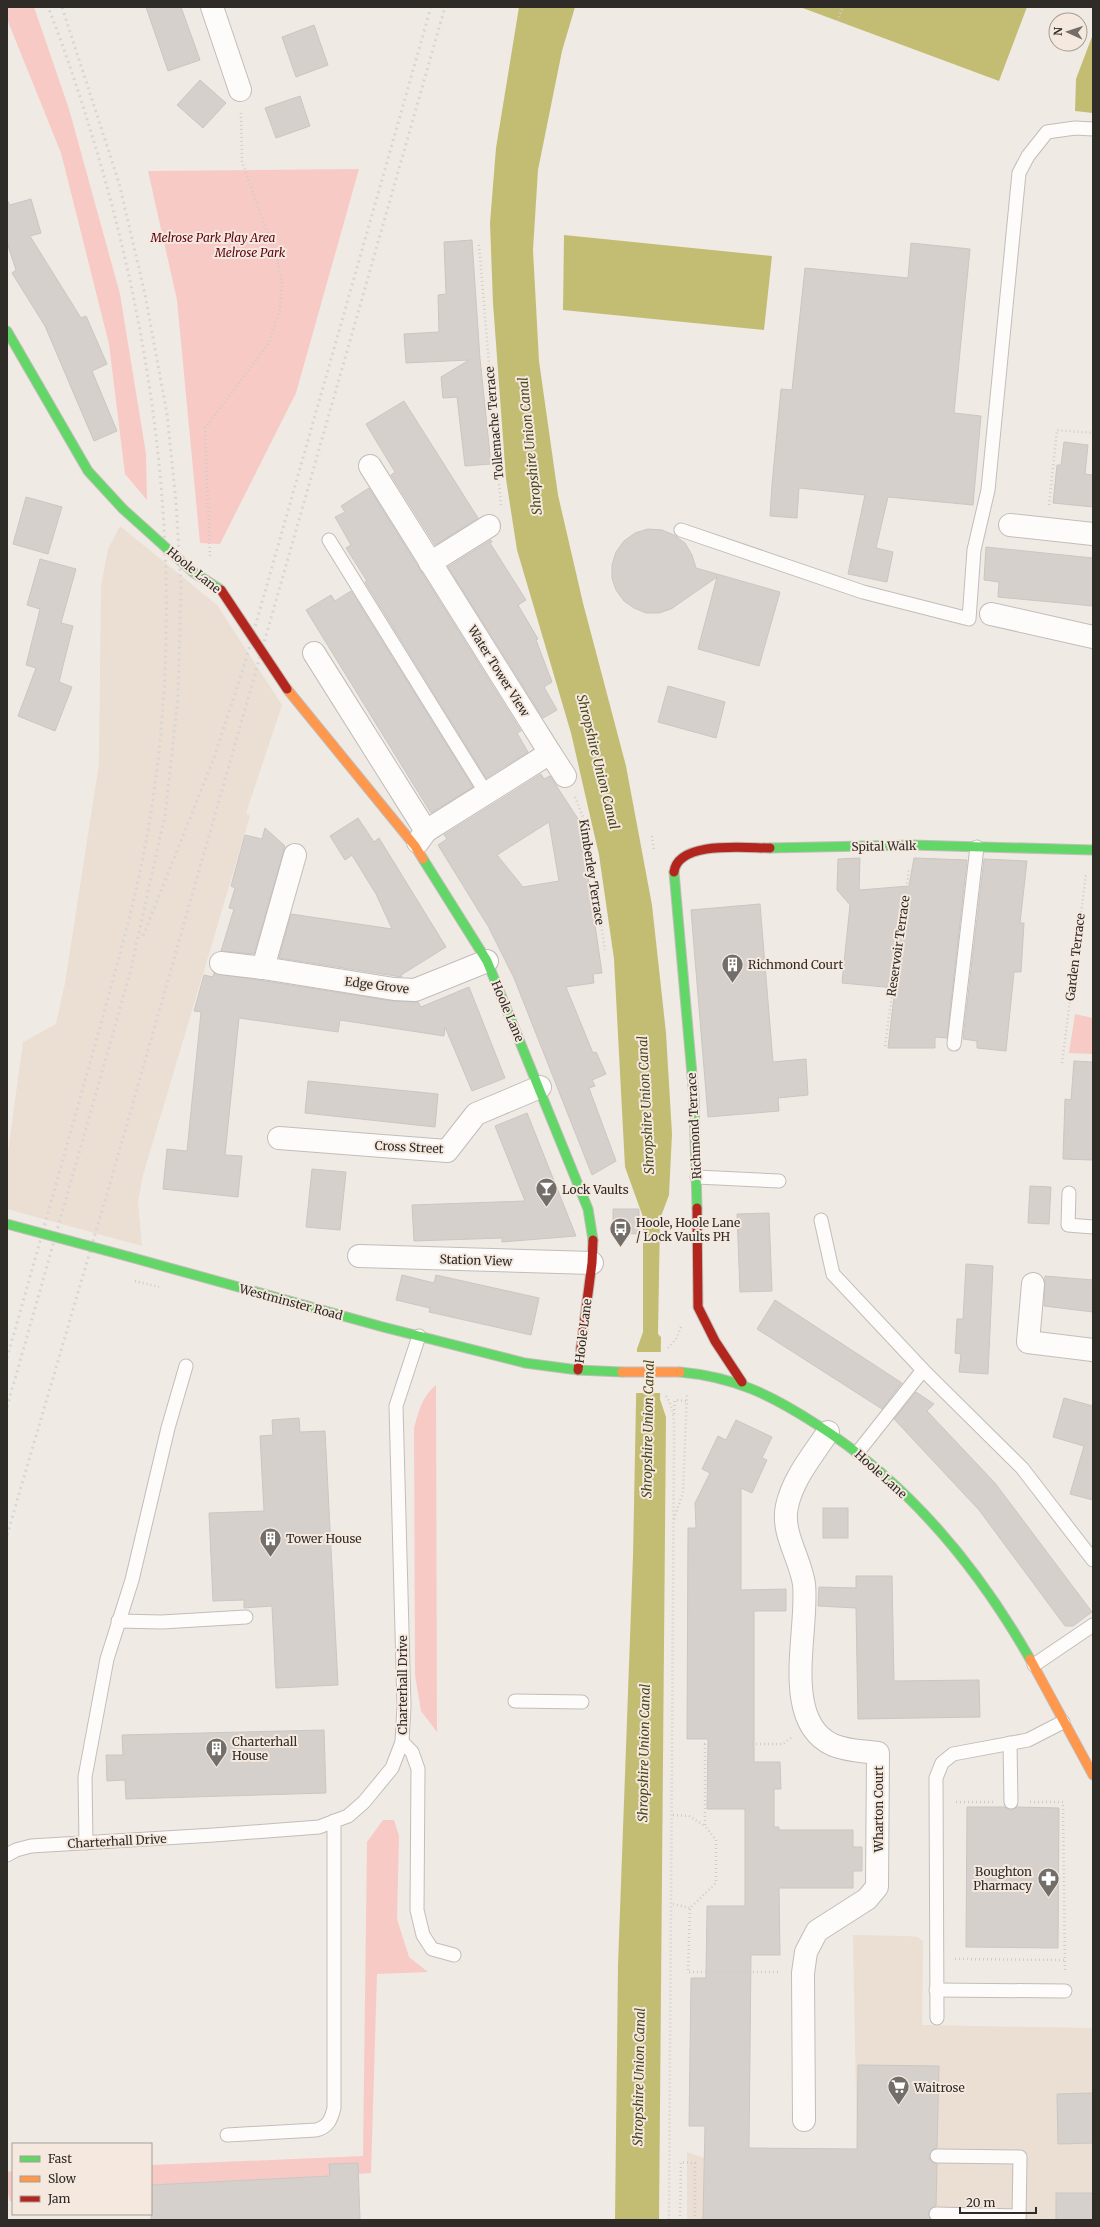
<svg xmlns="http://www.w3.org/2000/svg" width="1100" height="2227" font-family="Merriweather,serif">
<rect width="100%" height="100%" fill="#f0eae4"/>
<g fill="#ebded3">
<polygon points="120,526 217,605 282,705 246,813 250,816 143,1175 138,1201 142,1246 7,1209 7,1160 23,1042 56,1024 65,983 99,764 101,586 108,549"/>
<polygon points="853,1935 908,1936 917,1937 923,1941 922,2025 1093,2028 1093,2220 687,2220 687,2152 704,2158 771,2158 772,2148 857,2149"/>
</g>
<g fill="#f7cac6">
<polygon points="7,7 34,7 69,109 120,294 146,454 147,500 125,474 109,344 61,153 7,19"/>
<polygon points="359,169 296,393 220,544 200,543 177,300 148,171"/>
<polygon points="1075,1014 1093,1018 1093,1054 1069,1053"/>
<path d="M436,1385L437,1732L421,1711L415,1675L414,1428C419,1410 422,1397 436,1385Z"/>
<polygon points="383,1820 394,1820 399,1836 397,1919 409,1957 428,1972 377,1974 371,2173 358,2174 358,2163 330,2177 151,2185 151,2165 363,2156 367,1842"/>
<polygon points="13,2171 13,2201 10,2201 7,2189 7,2172"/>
</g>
<g fill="#c3bd74">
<polygon points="519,7 575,7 562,51 538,170 533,250 539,361 558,495 583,603 626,766 652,905 666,1033 672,1134 669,1195 660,1219 658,1334 661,1337 660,1399 666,1417 659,2220 615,2220 618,1965 633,1556 637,1349 643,1332 643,1217 625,1167 614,959 599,855 571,733 517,550 506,479 493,303 490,223 496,148"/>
<polygon points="800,7 1027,7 999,81"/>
<polygon points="1093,34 1093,113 1075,111 1076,79"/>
<polygon points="564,235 772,256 764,330 563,310"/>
</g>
<polygon fill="#f0eae4" points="635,1352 663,1352 662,1393 634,1393"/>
<g fill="#d6d0cd" stroke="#ccc6c2" fill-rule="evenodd">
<polygon points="146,7 181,7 200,60 168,71"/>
<polygon points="314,25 328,65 296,77 282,37"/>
<polygon points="200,80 226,103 203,128 177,105"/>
<polygon points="300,96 310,126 276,138 265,108"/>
<polygon points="31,199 41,233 30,236 81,318 86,316 107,364 92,371 117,431 94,441 45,326 12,273 16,270 7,243 7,200 10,205"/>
<polygon points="472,240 480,359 491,464 465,466 457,397 443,398 441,377 469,360 406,363 404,334 439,332 438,295 446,294 444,242"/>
<polygon points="911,243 970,249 954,413 981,416 973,505 888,497 876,548 893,552 887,582 848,574 865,495 799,488 797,518 770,516 772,485 781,389 792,390 805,268 908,278"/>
<polygon points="404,401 478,518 435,545 391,475 395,472 366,424"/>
<polygon points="1064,442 1088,445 1085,474 1093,475 1093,507 1053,503 1057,465 1061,465"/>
<polygon points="369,488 521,731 517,733 528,752 486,778 365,582 367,581 346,548 351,545 335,517 345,512 341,506"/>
<polygon points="26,497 62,507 48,554 13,544"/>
<polygon points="648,529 662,530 674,535 685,543 692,555 696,568 780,592 759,666 698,649 717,577 671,609 659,613 646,613 634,608 624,601 616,590 612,578 612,565 616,552 624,541 635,533"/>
<polygon points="491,540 492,542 490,543 526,600 518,605 538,639 536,640 552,682 544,687 557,710 543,718 448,567"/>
<polygon points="986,547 1093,558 1093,606 998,597 999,582 984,580"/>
<polygon points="40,559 76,569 61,623 73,626 59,682 72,687 55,731 18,716 36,668 26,665 40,609 27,605"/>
<polygon points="351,591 473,787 431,813 306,610 331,595 335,601"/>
<polygon points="668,686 725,702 716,738 658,722"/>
<path d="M541,774L544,779L550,776L580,822L602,973L593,974L594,983L566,987L593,1053L596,1052L606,1074L592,1080L595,1086L589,1088L616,1161L592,1175L514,978L488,926L438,845L447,839L444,835ZM549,822L559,881L523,887L497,855Z"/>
<polygon points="358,818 374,842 379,838 446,947 401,975 402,977 279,958 291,914 392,929 376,894 352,855 345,860 330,836"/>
<polygon points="265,828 285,846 254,954 221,951 234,909 229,908 235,888 231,886 245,835 262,839"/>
<polygon points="860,858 859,890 909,886 914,858 967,860 947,1038 935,1037 935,1048 888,1048 895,988 842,983 850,905 837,890 838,859"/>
<polygon points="984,859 1027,861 1020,923 1024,923 1021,972 1014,972 1006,1051 977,1048 977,1041 963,1039"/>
<polygon points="760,904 773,1062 806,1059 808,1095 778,1098 779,1111 708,1117 691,910"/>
<polygon points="214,973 392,1001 418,1002 421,1007 469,987 505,1078 472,1091 445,1027 444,1036 340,1020 338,1032 239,1018 225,1155 242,1156 238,1197 163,1189 167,1149 187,1151 201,1012 194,1011 204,975 213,977"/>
<polygon points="1074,1061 1093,1062 1093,1160 1063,1159 1065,1099 1071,1100"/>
<polygon points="308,1081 438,1094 435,1127 305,1113"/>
<polygon points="527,1113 576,1236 502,1242 502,1238 414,1241 412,1205 525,1201 495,1126"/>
<polygon points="312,1169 346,1172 340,1230 306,1227"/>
<polygon points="1030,1186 1051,1187 1049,1224 1028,1223"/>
<polygon points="613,1209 639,1209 639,1234 613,1233"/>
<polygon points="769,1213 772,1291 740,1292 737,1214"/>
<polygon points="966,1264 993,1266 988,1374 959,1372 961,1354 955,1353 957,1319 963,1319"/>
<polygon points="402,1275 434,1283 436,1275 539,1298 531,1335 429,1312 430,1308 396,1300"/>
<polygon points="1045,1276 1093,1280 1093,1312 1044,1306"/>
<polygon points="775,1300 902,1383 882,1409 757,1329"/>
<polygon points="916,1392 934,1404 927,1411 995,1483 1092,1612 1073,1626 1065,1626 979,1510 894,1419"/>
<polygon points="1064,1398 1093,1406 1093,1500 1070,1494 1084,1446 1053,1437"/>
<polygon points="299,1418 300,1432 325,1431 338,1685 276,1688 272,1606 244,1608 244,1600 213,1601 209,1513 264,1511 260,1436 273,1435 272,1420"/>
<polygon points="736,1420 772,1437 762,1458 767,1460 752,1493 741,1488 741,1590 786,1589 786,1611 754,1611 754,1762 780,1762 781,1789 774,1789 774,1827 779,1827 779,1830 853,1830 853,1847 862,1847 862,1871 853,1871 853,1888 779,1888 780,1955 751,1955 749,2148 857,2149 858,2065 939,2066 937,2148 933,2149 929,2156 930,2160 937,2164 936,2206 932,2207 928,2213 931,2220 703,2220 705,2126 689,2126 691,1978 706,1978 707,1906 745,1906 745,1809 707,1809 708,1739 687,1739 688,1528 696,1528 695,1503 710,1473 702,1469 718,1436 726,1440"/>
<rect x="823" y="1508" width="25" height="30"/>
<polygon points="856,1576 892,1576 894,1681 979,1680 980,1717 858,1719 856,1608 818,1606 819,1587 856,1588"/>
<polygon points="324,1730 326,1793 126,1799 125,1780 107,1781 106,1755 123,1755 122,1735"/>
<polygon points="967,1807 1005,1807 1011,1810 1017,1807 1059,1808 1058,1948 966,1947"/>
<polygon points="1093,2093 1093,2143 1058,2144 1057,2094"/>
<polygon points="358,2163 360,2220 151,2220 151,2185 330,2176 329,2164"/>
<rect x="1056" y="2193" width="37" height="27"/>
</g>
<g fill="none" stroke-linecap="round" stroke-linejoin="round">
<defs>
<g id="lane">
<polyline points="681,530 863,592 969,619 974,550 988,490 1019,173 1028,156 1047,132 1075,128 1093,129"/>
<polyline points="329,540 486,793"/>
<polyline points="954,1044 977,847"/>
<polyline points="697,1177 779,1181"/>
<polyline points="1069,1193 1068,1225 1093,1227"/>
<polyline points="821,1220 833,1274 923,1370 1022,1468 1093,1560"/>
<polyline points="858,1452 923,1370"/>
<polyline points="118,1621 162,1622 246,1617"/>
<polyline points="1034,1665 1093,1625"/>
<polyline points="515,1701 582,1702"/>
<polyline points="402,1742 412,1752 418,1769 417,1910 423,1935 432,1949 454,1955"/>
<polyline points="1010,1743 1011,1802"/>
<polyline points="86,1843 85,1777 107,1659 132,1580 168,1428 186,1366"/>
<polyline points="7,1855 16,1850 31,1846 214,1835 319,1827 348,1816 364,1802 392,1768 402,1742 404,1706 396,1406 419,1336"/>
<polyline points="936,1990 1065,1991"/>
<polyline points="937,2018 936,1778 942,1763 953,1754 1028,1740 1063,1722"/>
<path d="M227,2135L316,2130C328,2127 331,2120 334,2108V1821"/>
<polyline points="937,2156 1020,2157 1019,2220"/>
<polyline points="936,2214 1019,2216"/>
</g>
<g id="street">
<polyline points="212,7 240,90"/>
<polyline points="370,466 550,753 426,831"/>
<polyline points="1010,525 1093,534"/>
<polyline points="430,563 489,526"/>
<polyline points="991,614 1093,637"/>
<polyline points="314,653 426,831 418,842"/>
<polyline points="550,753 565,776"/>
<polyline points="295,855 263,968 394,989 415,990 487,961"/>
<polyline points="221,963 263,968"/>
<polyline points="279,1138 447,1151 476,1114 540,1087"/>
<polyline points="359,1256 592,1263"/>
<polyline points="1033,1284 1028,1342 1093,1350"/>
<path d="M804,2120L803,1973L806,1952L817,1931L867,1899L877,1887L878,1753C863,1751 847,1751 833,1745C780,1721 809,1630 804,1584C800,1557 781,1533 787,1506C793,1478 813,1455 828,1432"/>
</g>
<g id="fast">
<polyline points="7,331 88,471 123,509"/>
<polyline points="193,572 221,590"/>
<polyline points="770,848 912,845 1093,850"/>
<polyline points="423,859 487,961 588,1209 593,1240"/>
<polyline points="674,872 694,1097 697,1208"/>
<polyline points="130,1257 383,1327 525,1363 578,1370 622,1372"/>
<path d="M680,1372C735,1377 771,1395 816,1424C907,1482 977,1566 1030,1659"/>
</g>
<g id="slow">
<polyline points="287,689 415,846 423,859"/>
<polyline points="1030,1659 1093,1775"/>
</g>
<g id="jam">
<path d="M674,872C678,840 746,848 770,848"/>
<polyline points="697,1208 698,1307 715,1341 742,1382"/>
<polyline points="578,1370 592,1263 593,1240"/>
</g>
</defs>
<use href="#lane" stroke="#c2bdb9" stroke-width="15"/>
<use href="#street" stroke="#c2bdb9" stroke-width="24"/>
<use href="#fast" stroke="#c2bdb9" stroke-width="11"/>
<use href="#slow" stroke="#c2bdb9" stroke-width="11"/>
<use href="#jam" stroke="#c2bdb9" stroke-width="11"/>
<g stroke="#cfcccb" stroke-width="2.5" stroke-dasharray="1 3" stroke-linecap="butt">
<polyline points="837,21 843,7"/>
<polyline points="479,245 501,506"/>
<polyline points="1049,505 1057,430 1093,433"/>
<polyline points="210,556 205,428 268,344 280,310 282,283 277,259 242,162 241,113"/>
<polyline points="575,797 586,824 605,950"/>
<polyline points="652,836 654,851"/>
<polyline points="885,1046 909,869"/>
<polyline points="1062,1063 1086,874"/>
<polyline points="668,1348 676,1339 681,1327"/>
<path d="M666,1396C675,1409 674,1425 674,1440L669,2220"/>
<polyline points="674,1414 675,1400 686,1401"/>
<polyline points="674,1519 683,1492 687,1395"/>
<polyline points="956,1802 993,1802"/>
<polyline points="1030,1802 1063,1802 1065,1972"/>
<polyline points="673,1815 689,1816 705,1826"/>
<polyline points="673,1904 690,1908"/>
<polyline points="955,1959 1065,1960"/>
<polyline points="778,1972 688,1972 690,1908 716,1883 716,1840 705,1826 705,1744 783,1744 792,1737"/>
<polyline points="680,2220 681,2162 695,2163 695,2220"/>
</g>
<use href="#lane" stroke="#fdfcfb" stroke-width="13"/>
<use href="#street" stroke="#fdfcfb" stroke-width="22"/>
<use href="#fast" stroke="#63d668" stroke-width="9"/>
<use href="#slow" stroke="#ff974d" stroke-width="9"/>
<use href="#jam" stroke="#b3261e" stroke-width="9"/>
<g stroke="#d8d6d5" stroke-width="3" stroke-dasharray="2 4" stroke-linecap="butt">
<polyline points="143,936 214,758 243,669 431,7"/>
<path d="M7,1358C35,1260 62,1162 90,1063C113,979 139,893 152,806C185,585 159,359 95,145C81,99 66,52 48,7"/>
<polyline points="7,1407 130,973 165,815 178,698 181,586 176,502 167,414 145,294 119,183 62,7"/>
<polyline points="7,1535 113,1173 445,7"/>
</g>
<defs>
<g id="fast-bridge">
<polyline points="123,509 193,572"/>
<polyline points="7,1224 130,1257"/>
</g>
<polyline id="slow-bridge" points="622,1372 680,1372"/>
<polyline id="jam-bridge" points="221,590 287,689"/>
</defs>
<use href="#fast-bridge" stroke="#c2bdb9" stroke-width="11" stroke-linecap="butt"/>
<use href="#slow-bridge" stroke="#c2bdb9" stroke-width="11" stroke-linecap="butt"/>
<use href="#jam-bridge" stroke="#c2bdb9" stroke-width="11" stroke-linecap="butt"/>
<polyline stroke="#cfcccb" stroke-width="2.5" stroke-dasharray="1 3" stroke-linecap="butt" points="135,1281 159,1287"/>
<use href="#fast-bridge" stroke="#63d668" stroke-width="9"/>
<use href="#slow-bridge" stroke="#ff974d" stroke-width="9"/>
<use href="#jam-bridge" stroke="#b3261e" stroke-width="9"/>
</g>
<defs>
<symbol id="building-pin" viewBox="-11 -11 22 30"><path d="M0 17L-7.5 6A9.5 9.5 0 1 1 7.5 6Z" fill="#736e69" stroke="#f5e9df"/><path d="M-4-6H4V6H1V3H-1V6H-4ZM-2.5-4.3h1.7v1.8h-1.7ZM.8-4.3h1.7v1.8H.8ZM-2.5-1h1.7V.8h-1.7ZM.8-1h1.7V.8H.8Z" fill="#fff"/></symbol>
<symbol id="bar-pin" viewBox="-11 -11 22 30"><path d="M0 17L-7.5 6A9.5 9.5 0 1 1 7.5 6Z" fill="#736e69" stroke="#f5e9df"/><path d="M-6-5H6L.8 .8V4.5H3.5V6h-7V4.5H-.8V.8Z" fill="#fff"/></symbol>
<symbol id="bus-pin" viewBox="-11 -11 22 30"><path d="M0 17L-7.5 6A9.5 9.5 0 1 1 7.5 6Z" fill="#736e69" stroke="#f5e9df"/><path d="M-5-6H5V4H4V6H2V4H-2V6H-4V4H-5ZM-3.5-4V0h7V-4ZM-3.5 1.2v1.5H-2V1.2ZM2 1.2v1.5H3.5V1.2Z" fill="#fff"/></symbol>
<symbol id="pharmacy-pin" viewBox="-11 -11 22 30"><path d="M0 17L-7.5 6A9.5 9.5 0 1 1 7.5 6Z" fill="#736e69" stroke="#f5e9df"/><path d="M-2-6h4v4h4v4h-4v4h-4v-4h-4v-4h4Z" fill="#fff"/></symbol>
<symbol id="supermarket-pin" viewBox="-11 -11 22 30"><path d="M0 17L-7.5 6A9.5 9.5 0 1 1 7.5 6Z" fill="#736e69" stroke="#f5e9df"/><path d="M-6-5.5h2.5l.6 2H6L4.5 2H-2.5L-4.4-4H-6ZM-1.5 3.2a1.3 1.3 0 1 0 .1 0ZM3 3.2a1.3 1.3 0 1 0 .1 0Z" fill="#fff"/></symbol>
</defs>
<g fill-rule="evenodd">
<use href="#building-pin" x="720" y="952" width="25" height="34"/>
<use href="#bar-pin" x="534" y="1176" width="25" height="34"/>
<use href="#bus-pin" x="608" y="1216" width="25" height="34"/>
<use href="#building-pin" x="258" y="1526" width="25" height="34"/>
<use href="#building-pin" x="204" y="1736" width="25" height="34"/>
<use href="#pharmacy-pin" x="1036" y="1866" width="25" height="34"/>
<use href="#supermarket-pin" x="886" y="2074" width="25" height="34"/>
</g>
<g text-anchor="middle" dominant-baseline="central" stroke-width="4" stroke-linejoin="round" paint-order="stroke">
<g font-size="12" font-style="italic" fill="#5d0011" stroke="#f5e9df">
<text x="213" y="237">Melrose Park Play Area</text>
<text x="250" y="252">Melrose Park</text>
</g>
<g font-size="12" fill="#2f2b27" stroke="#f5e9df">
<text transform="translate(494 423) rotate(-95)">Tollemache Terrace</text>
<text transform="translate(194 570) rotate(39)">Hoole Lane</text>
<text transform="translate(499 671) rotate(58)">Water Tower View</text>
<text transform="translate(884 846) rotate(-1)">Spital Walk</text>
<text transform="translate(592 872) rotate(81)">Kimberley Terrace</text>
<text transform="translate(898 946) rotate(-82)">Reservoir Terrace</text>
<text transform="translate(1075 957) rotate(-83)">Garden Terrace</text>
<text transform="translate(377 985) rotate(7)">Edge Grove</text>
<text transform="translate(508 1011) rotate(67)">Hoole Lane</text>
<text transform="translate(694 1126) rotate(-93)">Richmond Terrace</text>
<text transform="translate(409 1147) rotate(3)">Cross Street</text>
<text transform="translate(476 1260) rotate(2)">Station View</text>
<text transform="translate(291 1302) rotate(15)">Westminster Road</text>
<text transform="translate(583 1331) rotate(-83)">Hoole Lane</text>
<text transform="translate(881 1474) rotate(42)">Hoole Lane</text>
<text transform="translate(402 1685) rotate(-90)">Charterhall Drive</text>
<text transform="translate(878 1809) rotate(-90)">Wharton Court</text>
<text transform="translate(117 1841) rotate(-3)">Charterhall Drive</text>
</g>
<g font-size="12" fill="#2f2b27" stroke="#f5e9df" text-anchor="start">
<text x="748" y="964">Richmond Court</text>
<text x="562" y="1189">Lock Vaults</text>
<text x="636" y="1222">Hoole, Hoole Lane<tspan x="636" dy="14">/ Lock Vaults PH</tspan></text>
<text x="286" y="1538">Tower House</text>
<text x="232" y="1741">Charterhall<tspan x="232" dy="14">House</tspan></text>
<text x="1032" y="1871" text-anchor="end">Boughton<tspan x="1032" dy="14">Pharmacy</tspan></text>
<text x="914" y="2087">Waitrose</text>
</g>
<g font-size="13" font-style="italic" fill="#49471d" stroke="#f5e9df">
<text transform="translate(530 446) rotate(-96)">Shropshire Union Canal</text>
<text transform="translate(598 762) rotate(76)">Shropshire Union Canal</text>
<text transform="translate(646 1105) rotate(-93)">Shropshire Union Canal</text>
<text transform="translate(648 1429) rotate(-89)">Shropshire Union Canal</text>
<text transform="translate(644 1753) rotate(-89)">Shropshire Union Canal</text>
<text transform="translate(639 2077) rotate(-89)">Shropshire Union Canal</text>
</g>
</g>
<rect width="1100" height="2227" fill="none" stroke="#2f2b27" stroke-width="16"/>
<rect x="12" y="2143" width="140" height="72" fill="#f5e9df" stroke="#a69d95"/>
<rect x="20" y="2156" width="20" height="6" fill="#63d668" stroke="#a69d95"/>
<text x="48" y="2163" font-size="12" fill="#2f2b27">Fast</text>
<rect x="20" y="2176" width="20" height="6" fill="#ff974d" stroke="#a69d95"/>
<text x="48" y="2183" font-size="12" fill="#2f2b27">Slow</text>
<rect x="20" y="2196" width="20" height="6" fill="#b3261e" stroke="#a69d95"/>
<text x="48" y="2203" font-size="12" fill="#2f2b27">Jam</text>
<g transform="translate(1068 32) rotate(273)"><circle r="19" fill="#f5e9df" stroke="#a69d95"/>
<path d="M0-3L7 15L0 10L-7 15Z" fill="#736e69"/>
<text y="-6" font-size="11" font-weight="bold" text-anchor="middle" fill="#2f2b27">N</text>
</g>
<path d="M960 2207v6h76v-6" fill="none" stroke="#2f2b27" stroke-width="2"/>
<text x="966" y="2207" font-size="12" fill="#2f2b27" stroke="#f5e9df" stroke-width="3" paint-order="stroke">20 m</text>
</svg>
